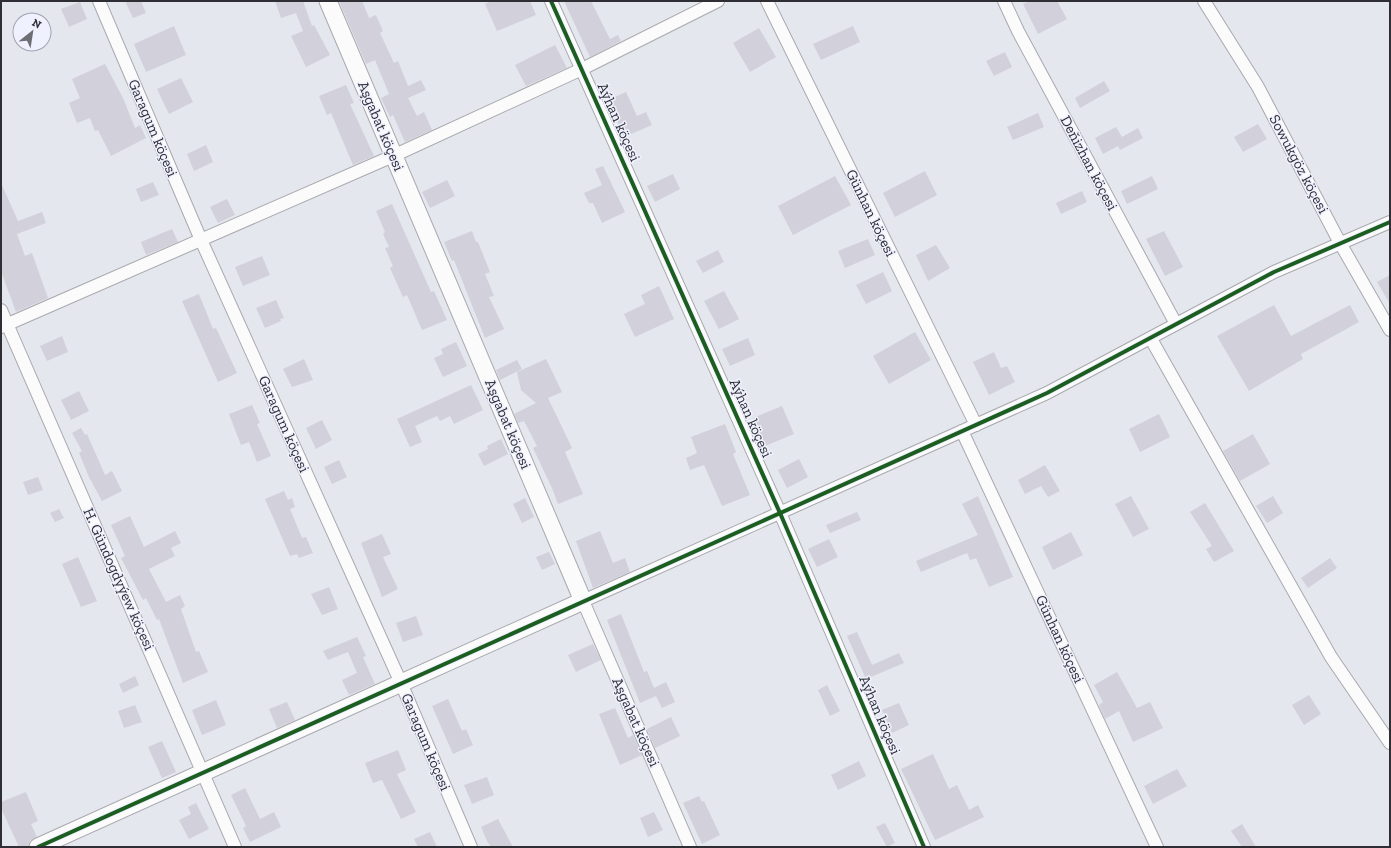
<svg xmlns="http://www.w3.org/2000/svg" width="1391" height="848" font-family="'Zilla Slab',serif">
<rect width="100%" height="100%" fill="#e5e7ee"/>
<g fill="#d2d0da">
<polygon points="125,1 141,1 146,13 133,18"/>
<polygon points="275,1 303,1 312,26 314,25 330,55 306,67 291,36 303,31 296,13 281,18"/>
<polygon points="339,1 362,1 369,18 376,15 383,31 380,33 394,63 398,61 408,86 421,80 426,90 408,98 417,116 424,112 432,130 405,142 393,115 390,117 381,98 389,94 375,60 366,64"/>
<polygon points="491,1 530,1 536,15 497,31 485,4"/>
<polygon points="564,1 591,1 610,39 618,35 621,41 590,57"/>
<polygon points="1030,1 1057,1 1067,19 1038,34 1023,4"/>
<polygon points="80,2 87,19 69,27 61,9"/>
<polygon points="174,26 186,55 146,72 134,44"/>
<polygon points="853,26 860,42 821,60 813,44"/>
<polygon points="759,28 776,57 750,72 733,43"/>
<polygon points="555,45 567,68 526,86 515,65"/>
<polygon points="1005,52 1012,67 994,76 986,61"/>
<polygon points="105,64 123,98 135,128 140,125 146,138 111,156 98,130 95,131 90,118 77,123 69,103 80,98 72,79"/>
<polygon points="181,78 193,102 169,114 157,89"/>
<polygon points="1104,81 1110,91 1080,108 1075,98"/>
<polygon points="346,85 354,103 350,104 374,156 353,165 331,113 327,115 319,96"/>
<polygon points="626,92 637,116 646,112 652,125 624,137 608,100"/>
<polygon points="1038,113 1044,127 1013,140 1007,127"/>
<polygon points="1258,124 1267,139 1243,152 1234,137"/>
<polygon points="1116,127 1122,137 1138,128 1143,138 1120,150 1118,146 1103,154 1095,138"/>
<polygon points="206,145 213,162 194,171 187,154"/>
<polygon points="603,166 625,212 602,223 593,203 589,203 584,193 602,185 595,169"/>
<polygon points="925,171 937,195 895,217 883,193"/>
<polygon points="673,174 680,189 655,202 647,186"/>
<polygon points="835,176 851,205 793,235 778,206"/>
<polygon points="1152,176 1158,189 1127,204 1121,191"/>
<polygon points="447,180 455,196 430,208 422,192"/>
<polygon points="153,182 159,195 141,202 136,189"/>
<polygon points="1,183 18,221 42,212 46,223 17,234 25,256 32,253 48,298 16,312 1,271"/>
<polygon points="1082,191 1087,202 1061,214 1056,203"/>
<polygon points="227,199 235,215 218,223 210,207"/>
<polygon points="392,204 431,292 434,291 447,320 422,330 407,295 403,297 390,268 393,266 385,248 389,247 383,234 385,232 376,211"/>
<polygon points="172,229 178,242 146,255 141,242"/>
<polygon points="472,231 476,242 478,242 490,272 485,274 494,296 489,297 504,329 485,338 454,260 452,261 444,242"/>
<polygon points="1164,231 1183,267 1165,276 1146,239"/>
<polygon points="868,239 875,255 845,268 838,251"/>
<polygon points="936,245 950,268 928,281 916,255"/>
<polygon points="718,250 724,262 703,273 696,261"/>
<polygon points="262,256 270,275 243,286 235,267"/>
<polygon points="883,272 892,291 866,304 856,285"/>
<polygon points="1390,275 1390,304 1377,282"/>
<polygon points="659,286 674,319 635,337 624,314 645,304 641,295"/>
<polygon points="724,291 739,319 719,329 704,301"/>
<polygon points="199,294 213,329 216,328 237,373 218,382 182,301"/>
<polygon points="276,300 284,318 280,319 281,321 265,328 256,308"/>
<polygon points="1274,305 1291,336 1350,305 1359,322 1301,354 1303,359 1249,391 1217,336"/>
<polygon points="915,332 931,360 889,384 873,356"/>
<polygon points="62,336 68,352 47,361 40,346"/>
<polygon points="748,338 755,355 730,366 722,349"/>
<polygon points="456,342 467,366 443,377 434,358 443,354 441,349"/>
<polygon points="994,352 1001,368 1007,366 1015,382 989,395 973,362"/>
<polygon points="304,359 313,380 292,387 283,369"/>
<polygon points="546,359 562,392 548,398 572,448 565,452 583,494 558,504 552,488 533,448 537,446 524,421 518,423 514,414 536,403 521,390 517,372"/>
<polygon points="517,360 522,369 500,380 496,370"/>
<polygon points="471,385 483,410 454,424 450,416 440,421 437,416 415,426 422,442 410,447 397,419"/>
<polygon points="79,391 89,411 71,420 61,400"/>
<polygon points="252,405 260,423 257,424 271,456 257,462 249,442 241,445 229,414"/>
<polygon points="782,406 794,434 765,446 753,418"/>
<polygon points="1159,414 1170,437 1140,452 1129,429"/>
<polygon points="322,420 332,440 316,449 306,428"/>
<polygon points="725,424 736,452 733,454 750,495 722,506 704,465 690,470 686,458 697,453 691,437"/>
<polygon points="81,428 85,435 87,434 105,475 112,471 122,491 102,501 89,477 79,453 82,451 72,433"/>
<polygon points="1253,434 1270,464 1240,481 1223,451"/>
<polygon points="501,439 508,454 484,466 478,454 488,449 487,446"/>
<polygon points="799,459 808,477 787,488 778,470"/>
<polygon points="339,460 347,477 332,484 324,467"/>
<polygon points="1045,465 1060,491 1048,497 1041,486 1025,494 1018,480"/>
<polygon points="38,477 43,490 28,495 23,482"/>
<polygon points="284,491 288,500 292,498 295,507 290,509 302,538 306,537 313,553 299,558 297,554 290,556 265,499"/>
<polygon points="978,496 1013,577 989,587 976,558 970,560 967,553 921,572 916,561 978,535 962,504"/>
<polygon points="1131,496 1149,529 1133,537 1115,504"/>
<polygon points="1273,496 1283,513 1267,523 1256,506"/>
<polygon points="525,498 534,517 522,523 513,504"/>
<polygon points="1205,503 1234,551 1214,562 1206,549 1212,546 1190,512"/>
<polygon points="59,509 64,518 55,522 50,513"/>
<polygon points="857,512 861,520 830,533 826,525"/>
<polygon points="130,516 144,547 175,531 181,543 171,548 175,556 149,569 166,602 180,595 185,606 181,609 196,652 199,651 208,672 183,683 159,619 157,620 146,598 143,600 121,558 125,556 111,525"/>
<polygon points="600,531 613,563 625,558 630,572 593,588 576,541"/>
<polygon points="1071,532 1083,555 1053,570 1042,547"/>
<polygon points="382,534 391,554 383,557 398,589 382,597 361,543"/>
<polygon points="829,539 838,557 817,567 808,549"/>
<polygon points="549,552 555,564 542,570 536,557"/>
<polygon points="78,557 97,601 81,607 62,564"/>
<polygon points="1330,558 1337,568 1308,588 1301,578"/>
<polygon points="329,587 338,609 322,615 311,594"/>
<polygon points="621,614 644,672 647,671 654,688 666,682 675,702 662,708 656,696 640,703 607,620"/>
<polygon points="416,616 423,635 403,642 396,623"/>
<polygon points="857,632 872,665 899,653 904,663 866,679 847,636"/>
<polygon points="357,637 366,656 363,657 375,684 349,695 342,680 357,673 348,652 328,660 323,651"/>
<polygon points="593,644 601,660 576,672 568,655"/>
<polygon points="1117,672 1137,708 1150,702 1163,728 1133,742 1119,711 1105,719 1099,705 1103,702 1094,685"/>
<polygon points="135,676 139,685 123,693 119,684"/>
<polygon points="827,685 840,711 830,716 818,690"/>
<polygon points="1309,695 1321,714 1304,725 1292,705"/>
<polygon points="448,699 462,731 466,729 473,745 453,754 432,706"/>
<polygon points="216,700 226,725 202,735 192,710"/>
<polygon points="287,702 295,720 277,728 269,709"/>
<polygon points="899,703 909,725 892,733 882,710"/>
<polygon points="135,705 142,722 124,728 118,711"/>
<polygon points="615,708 628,738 633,735 642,755 620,765 599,714"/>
<polygon points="671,717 680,736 655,748 647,729"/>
<polygon points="162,741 176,772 162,778 148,747"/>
<polygon points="398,750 406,770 397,774 416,812 401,819 382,780 373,783 365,763"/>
<polygon points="933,754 949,789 957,785 969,810 978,805 984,817 935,840 901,769"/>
<polygon points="859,761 866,776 838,790 831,775"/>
<polygon points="1177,769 1187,786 1153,804 1144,786"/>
<polygon points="487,777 494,795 472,804 464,785"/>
<polygon points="245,788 260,819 274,812 281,827 250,842 243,828 246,826 231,795"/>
<polygon points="26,792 38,821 31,824 37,837 30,841 28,847 19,847 1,808 1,802"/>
<polygon points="699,796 702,802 704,801 720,835 702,844 683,803"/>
<polygon points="196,803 209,829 189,839 179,820 191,814 188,807"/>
<polygon points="654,812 663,830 648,837 640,818"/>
<polygon points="498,819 513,847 491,847 487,841 481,827"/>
<polygon points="885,823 895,843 887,847 876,827"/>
<polygon points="1242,824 1256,847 1242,847 1231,831"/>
<polygon points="430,832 437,847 418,847 414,839"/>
</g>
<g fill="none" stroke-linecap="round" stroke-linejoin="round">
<defs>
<g id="street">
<polyline points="99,1 201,240 401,683 471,847"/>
<polyline points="551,1 780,513 924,847"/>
<polyline points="767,1 976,425"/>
<polyline points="1004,1 1018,31 1176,324"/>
<polyline points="1204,1 1258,87 1340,243 1390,330"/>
<polyline points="1,310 235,847"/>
<polyline points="1,327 393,156 582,69 718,1"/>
<polyline points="1151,339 1331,657 1390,743"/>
<polyline points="962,431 1157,847"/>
<polyline points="690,847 583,601 1047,393 1274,272 1390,222"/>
</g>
<polyline id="secondary" points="38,847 583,601 328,1"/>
</defs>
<use href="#street" stroke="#a8a9ae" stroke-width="14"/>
<use href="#secondary" stroke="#a8a9ae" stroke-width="19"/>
<use href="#street" stroke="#fbfbfc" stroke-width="12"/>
<use href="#secondary" stroke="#fbfbfc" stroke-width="17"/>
<defs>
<g id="cycleway">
<polyline points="551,1 780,513 924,847"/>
<polyline points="38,847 1047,393 1274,272 1390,222"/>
</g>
</defs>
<use href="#cycleway" stroke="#eff1ff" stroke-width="6"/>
<use href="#cycleway" stroke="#1b5e20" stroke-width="4"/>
</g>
<g text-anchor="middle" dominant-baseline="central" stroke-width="3" stroke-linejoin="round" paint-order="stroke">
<g font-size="15" fill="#2e2e34" stroke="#eff1ff">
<text transform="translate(619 122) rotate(66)">Aýhan köçesi</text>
<text transform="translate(381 126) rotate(67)">Aşgabat köçesi</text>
<text transform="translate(153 128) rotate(67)">Garagum köçesi</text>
<text transform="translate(1089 163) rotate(62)">Deňizhan köçesi</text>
<text transform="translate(1299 164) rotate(62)">Sowukgöz köçesi</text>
<text transform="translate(871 213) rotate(64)">Günhan köçesi</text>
<text transform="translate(751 418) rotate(66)">Aýhan köçesi</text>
<text transform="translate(284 424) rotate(66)">Garagum köçesi</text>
<text transform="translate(508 424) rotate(67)">Aşgabat köçesi</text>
<text transform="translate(119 579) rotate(66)">H. Gündogdyýew köçesi</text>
<text transform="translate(1060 639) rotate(65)">Günhan köçesi</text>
<text transform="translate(880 715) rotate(67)">Aýhan köçesi</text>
<text transform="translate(636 722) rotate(66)">Aşgabat köçesi</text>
<text transform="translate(426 742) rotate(67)">Garagum köçesi</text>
</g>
</g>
<rect width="1391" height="848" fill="none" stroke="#2e2e34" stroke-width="4"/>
<g transform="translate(32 32) rotate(30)"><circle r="19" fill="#eff1ff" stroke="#a2a3ae"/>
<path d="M0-3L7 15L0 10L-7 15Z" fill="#6e6f75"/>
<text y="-6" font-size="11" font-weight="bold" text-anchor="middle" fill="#2e2e34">N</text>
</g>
</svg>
